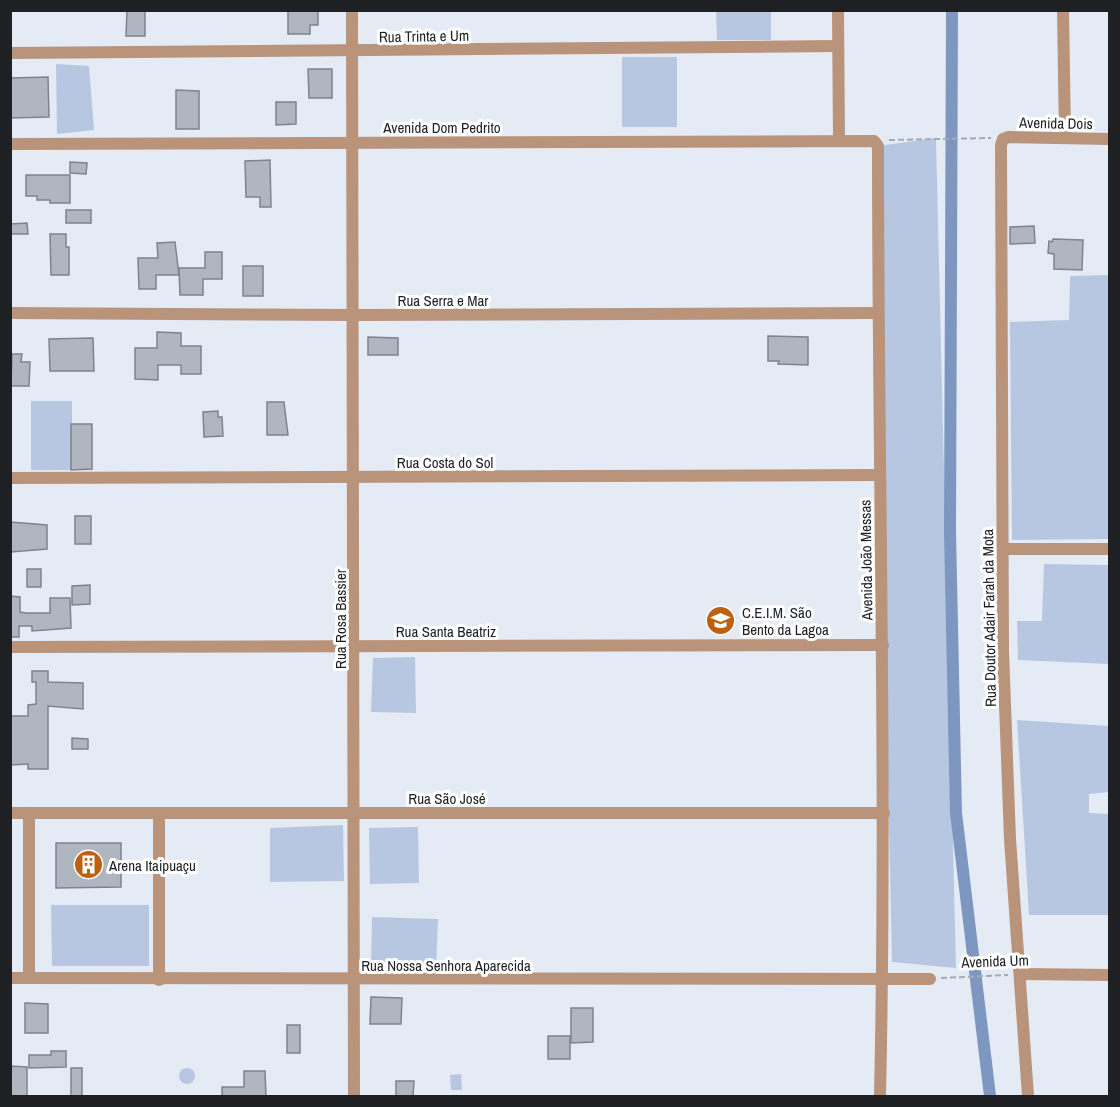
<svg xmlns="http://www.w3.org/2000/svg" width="1120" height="1107" font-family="'Archivo Narrow',sans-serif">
<rect width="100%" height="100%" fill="#e5ebf5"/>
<g fill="#b7c7e2">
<polygon points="716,11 771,11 771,40 717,40"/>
<rect x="622" y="57" width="55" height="70"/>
<polygon points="56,64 89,66 94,130 57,134"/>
<polygon points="936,138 956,968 892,962 874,141 878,146"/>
<polygon points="1109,275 1109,539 1012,540 1010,322 1069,320 1070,276"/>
<rect x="31" y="401" width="41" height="69"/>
<polygon points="1044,564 1109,565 1109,664 1018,660 1017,621 1042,621"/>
<polygon points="415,657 416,713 371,712 373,658"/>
<polygon points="1017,720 1109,726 1109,792 1089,794 1089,813 1109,814 1109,915 1029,915"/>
<polygon points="343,825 344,881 270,882 270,828"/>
<polygon points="418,827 419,883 370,884 369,828"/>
<polygon points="51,905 149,905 149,966 52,966"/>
<polygon points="372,917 438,919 436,968 371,965"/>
<circle cx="187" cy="1076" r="8"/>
<polygon points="461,1074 462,1090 451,1090 450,1075"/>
</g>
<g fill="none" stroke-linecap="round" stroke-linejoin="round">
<polyline stroke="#7d97c1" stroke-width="12" points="952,10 950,532 956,813 990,1096"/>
</g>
<g fill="#b0b6bf" stroke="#7e838c" stroke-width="1.5">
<polygon points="127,10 145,10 145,36 126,36"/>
<polygon points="288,10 318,10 318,25 310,25 310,34 288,34"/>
<polygon points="308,69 332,69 332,98 309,98"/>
<polygon points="48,77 49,117 10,118 10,78"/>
<polygon points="176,90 199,91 199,129 176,129"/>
<polygon points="276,102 296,102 296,124 276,125"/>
<polygon points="270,160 271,207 260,207 260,197 246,197 245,161"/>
<polygon points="70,162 87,163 86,174 70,173"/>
<polygon points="26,175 70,175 70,203 50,203 50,200 37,200 37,196 26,196"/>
<rect x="66" y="210" width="25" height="13"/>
<polygon points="27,223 28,234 11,234 11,224"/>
<polygon points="1034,226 1035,243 1010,244 1010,227"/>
<polygon points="50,234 66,234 66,247 69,247 69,275 51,275"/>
<polygon points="1053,239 1083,240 1082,270 1054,269 1054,254 1048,253 1049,241 1052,242"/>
<polygon points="175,242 179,275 156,275 156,289 139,289 138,258 158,258 157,243"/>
<polygon points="205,252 222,252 222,279 203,279 203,295 180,295 179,268 205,268"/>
<rect x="243" y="266" width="20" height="30"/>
<polygon points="157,332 181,333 181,346 201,346 201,374 181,374 181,365 158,365 158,380 135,379 135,348 157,348"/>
<polygon points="768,336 808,337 808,365 778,364 779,361 768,361"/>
<polygon points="368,337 398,338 398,355 368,355"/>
<polygon points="93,338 94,371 50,371 49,339"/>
<polygon points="12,354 22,354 21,362 30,362 29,386 11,386"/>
<polygon points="267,402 284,402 288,435 267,435"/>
<polygon points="218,411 218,417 222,417 223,436 204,437 203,412"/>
<polygon points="71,424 92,424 92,469 71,470"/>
<rect x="75" y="516" width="16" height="28"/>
<polygon points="10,522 47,525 47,549 11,552"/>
<rect x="27" y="569" width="14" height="18"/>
<polygon points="90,585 90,604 72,605 72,586"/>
<polygon points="10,596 20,597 20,612 26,613 50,613 50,598 70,598 71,628 32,631 32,626 19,626 19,637 10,637"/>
<polygon points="32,671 48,671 48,682 83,683 83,709 48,706 48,769 28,769 28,764 10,765 10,716 28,716 28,705 36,704 36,682 32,682"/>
<polygon points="72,738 88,739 88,749 72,749"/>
<polygon points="56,843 121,843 121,887 56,888"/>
<polygon points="371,997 402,998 401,1024 370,1024"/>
<polygon points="25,1003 48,1004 48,1033 25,1033"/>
<polygon points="571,1008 593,1008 593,1042 571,1043"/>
<rect x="287" y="1025" width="13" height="28"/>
<rect x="548" y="1036" width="22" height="23"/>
<polygon points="51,1051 66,1051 66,1067 29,1068 29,1055 51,1055"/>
<polygon points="10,1066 27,1067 27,1096 10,1096"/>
<rect x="71" y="1068" width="11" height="28"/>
<polygon points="244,1071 265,1071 266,1096 222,1096 222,1087 244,1087"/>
<polygon points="396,1081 414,1081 413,1096 396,1096"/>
</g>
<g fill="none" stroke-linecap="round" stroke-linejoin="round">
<g stroke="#a5aab2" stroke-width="2" stroke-dasharray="6 3" stroke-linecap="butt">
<polyline points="889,140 991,138"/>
<polyline points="941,978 1008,975"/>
</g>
<g stroke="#ba937b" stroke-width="12">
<polyline points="352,10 354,1096"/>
<polyline points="838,10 839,141"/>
<polyline points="1063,10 1065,138"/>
<polyline points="10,53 838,46"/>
<path d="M10,144L874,141L878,146C878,463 887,780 880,1096"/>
<polyline points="10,313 355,315 876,313"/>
<polyline points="10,478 879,475"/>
<polyline points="1003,549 1110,549"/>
<polyline points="10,647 883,645"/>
<polyline points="10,813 884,813"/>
<polyline points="29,813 29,978"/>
<polyline points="1021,974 1110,975"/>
<polyline points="10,978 930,979"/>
<polyline points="159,980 159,813"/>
<polyline points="1028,1096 1010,839 1003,651 1001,145 1003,139 1009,137 1110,139"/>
</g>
</g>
<defs>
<symbol id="school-disc" viewBox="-11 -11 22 22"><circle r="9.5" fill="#bd600f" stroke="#fff"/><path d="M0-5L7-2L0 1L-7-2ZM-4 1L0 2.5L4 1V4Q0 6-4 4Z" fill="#fff"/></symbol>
<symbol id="building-disc" viewBox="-11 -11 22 22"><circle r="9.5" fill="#bd600f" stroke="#fff"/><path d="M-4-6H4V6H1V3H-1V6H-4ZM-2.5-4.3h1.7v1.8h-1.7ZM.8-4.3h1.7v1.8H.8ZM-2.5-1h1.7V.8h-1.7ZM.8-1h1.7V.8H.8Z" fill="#fff"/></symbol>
</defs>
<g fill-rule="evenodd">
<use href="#school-disc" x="704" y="604" width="33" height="33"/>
<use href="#building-disc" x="72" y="848" width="33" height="33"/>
</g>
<g text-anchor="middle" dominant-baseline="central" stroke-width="6" stroke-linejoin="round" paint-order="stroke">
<g font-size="15" fill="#1e2023" stroke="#fff">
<text transform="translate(424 36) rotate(-1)">Rua Trinta e Um</text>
<text transform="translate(1056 123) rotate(1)">Avenida Dois</text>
<text x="442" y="127">Avenida Dom Pedrito</text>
<text x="443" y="300">Rua Serra e Mar</text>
<text x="445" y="462">Rua Costa do Sol</text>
<text transform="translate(866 560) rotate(-91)">Avenida João Messas</text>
<text transform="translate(989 618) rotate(-91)">Rua Doutor Adair Farah da Mota</text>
<text transform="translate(340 619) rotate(-90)">Rua Rosa Bassier</text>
<text x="446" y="631">Rua Santa Beatriz</text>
<text x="447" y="798">Rua São José</text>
<text transform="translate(995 961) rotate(-2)">Avenida Um</text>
<text x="446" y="965">Rua Nossa Senhora Aparecida</text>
</g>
<g font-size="15" fill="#1e2023" stroke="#fff" text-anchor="start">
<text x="742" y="612">C.E.I.M. São<tspan x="742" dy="17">Bento da Lagoa</tspan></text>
<text x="109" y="865">Arena Itaipuaçu</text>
</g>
</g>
<rect width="1120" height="1107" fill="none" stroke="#1e2023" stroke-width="24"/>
</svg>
